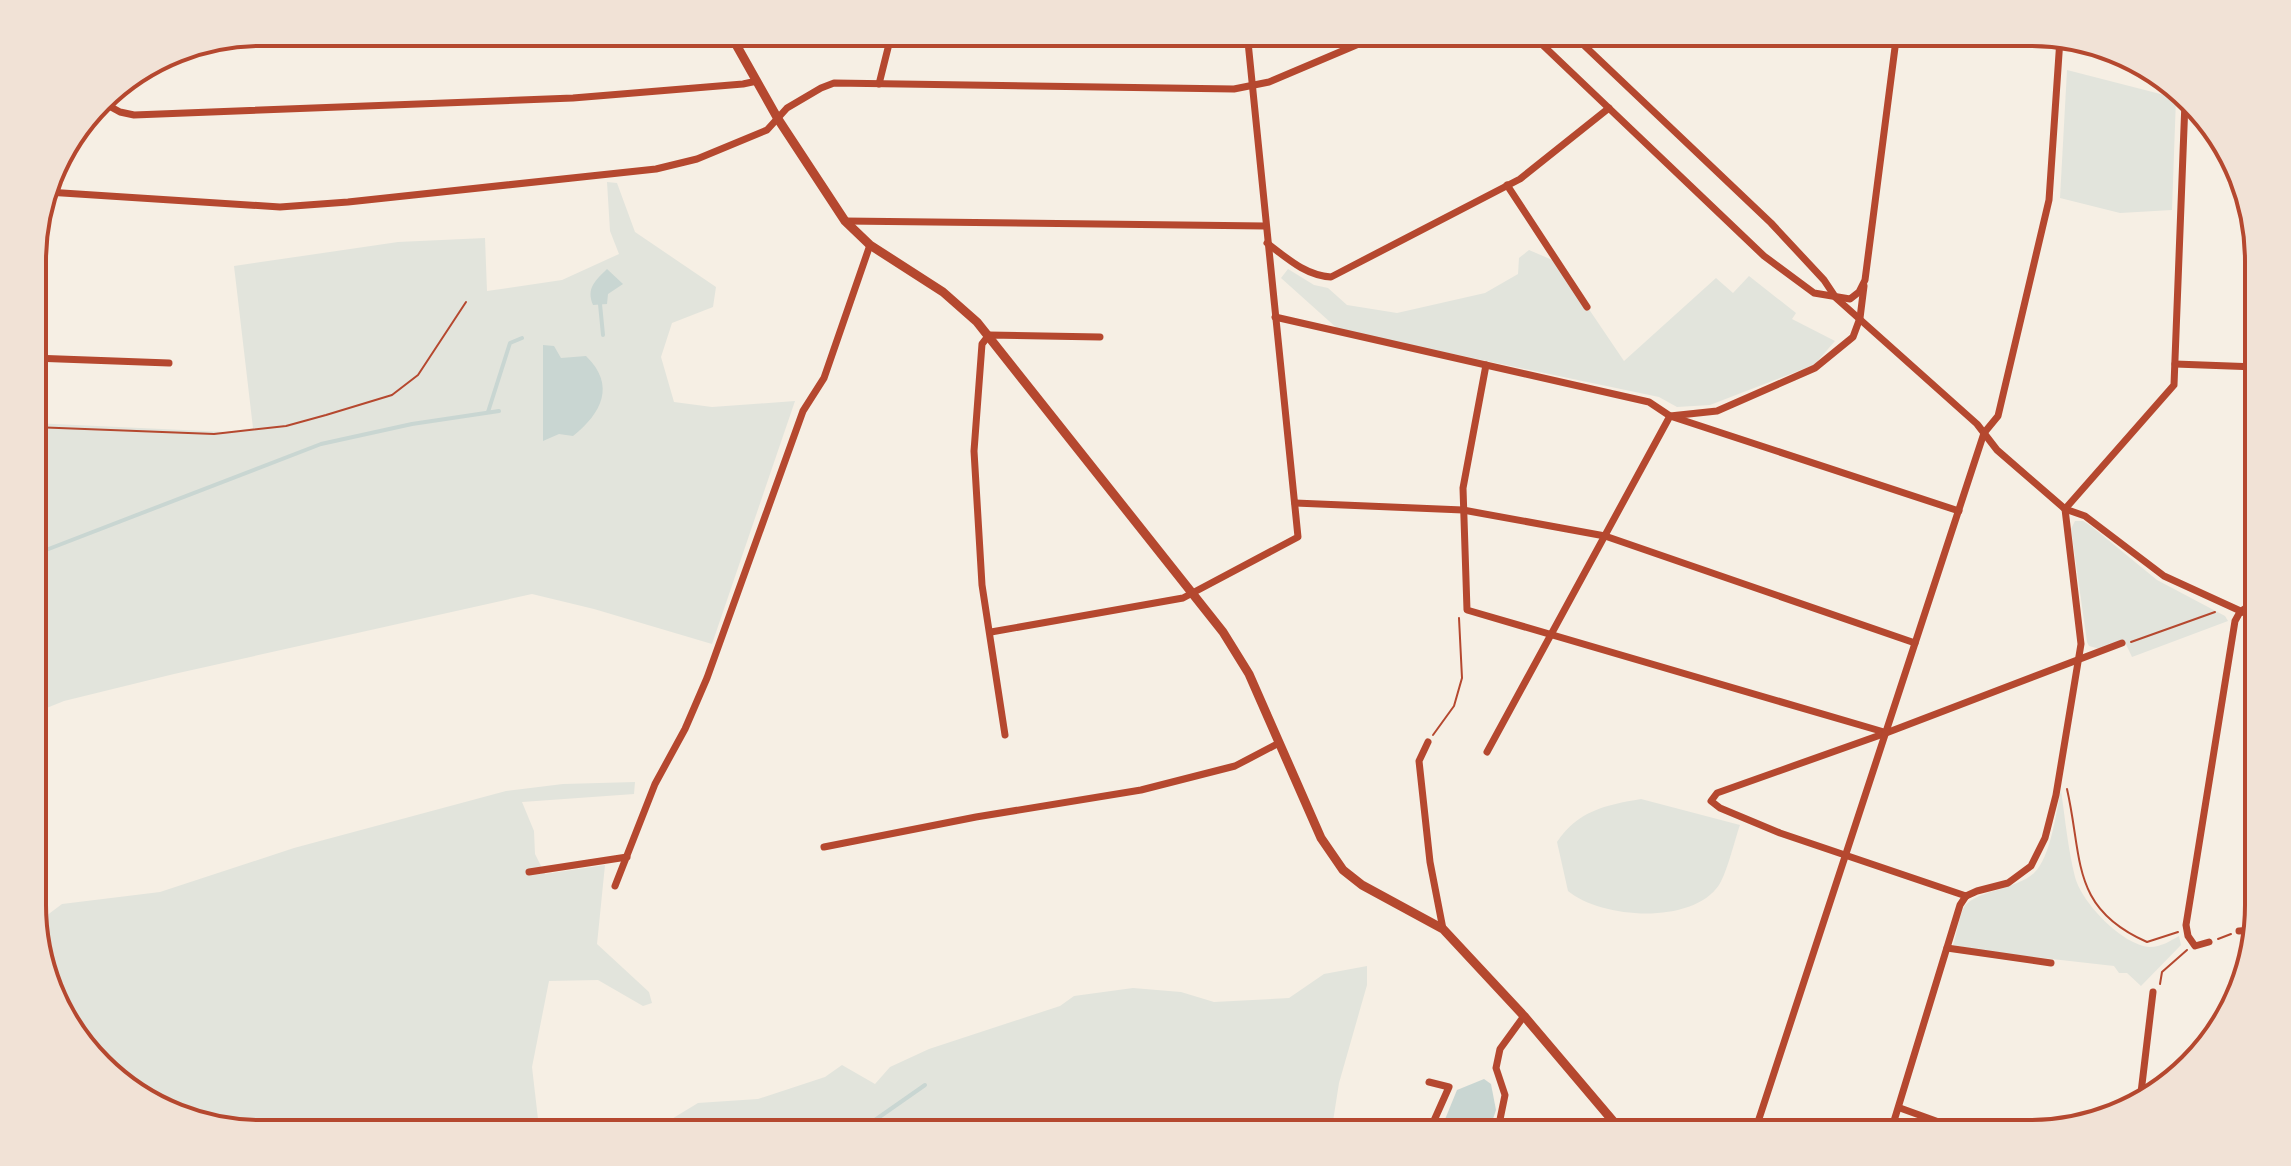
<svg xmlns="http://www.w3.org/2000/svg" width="2291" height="1166" font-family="Arial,sans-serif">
<rect width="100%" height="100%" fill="#f6efe4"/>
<g fill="#e2e4dc">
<polygon points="2067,70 2176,98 2172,210 2120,213 2060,198"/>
<polygon points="607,182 617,183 635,232 716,287 713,307 672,323 661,357 674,402 712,407 795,401 712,644 594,609 532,594 174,674 64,701 34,713 33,423 226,432 253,428 234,266 398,242 485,238 487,291 562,280 619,254 610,231"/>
<polygon points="1529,250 1557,262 1624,361 1716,278 1733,293 1749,276 1796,313 1792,319 1835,341 1814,365 1710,405 1677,407 1659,397 1339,330 1281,278 1288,269 1314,285 1328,288 1347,305 1397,313 1485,293 1518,274 1519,258"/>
<polygon points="2075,521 2083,521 2091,526 2157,580 2225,616 2228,621 2132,657 2124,640 2100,649 2089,646 2087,642 2071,529"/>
<polygon points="635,782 634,794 522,802 534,831 535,854 545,874 605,865 597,944 649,992 652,1003 643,1006 598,980 549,981 532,1067 538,1119 619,1134 261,1134 159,1110 71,1033 39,949 42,919 62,904 160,892 294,848 506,791 563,784"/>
<path d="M2061,790C2065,818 2068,849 2075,877C2082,903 2122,945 2150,947C2161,947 2170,941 2179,936L2181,945L2141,986L2127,973H2119L2114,966L1989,952L1953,945C1957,934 1958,920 1963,909C1971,891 2016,890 2034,873C2051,857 2056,812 2061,790Z"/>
<path d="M1641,799L1740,825C1735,839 1727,873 1719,885C1692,925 1602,919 1568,891L1557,842C1578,811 1605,805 1641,799Z"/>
<polygon points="1367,966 1367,985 1339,1083 1331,1134 647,1134 698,1103 758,1099 825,1077 842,1065 875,1084 890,1067 929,1049 1060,1006 1074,996 1133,988 1181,992 1214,1002 1289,998 1324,974"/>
</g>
<g fill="#c9d6d2">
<path d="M607,269L623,284L608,294L607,304L593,305C586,288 595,281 607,269Z"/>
<path d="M543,345L554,346L561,358L586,356C616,385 602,413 573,436L559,434L543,441Z"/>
<polygon points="1484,1079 1491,1084 1496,1110 1488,1134 1439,1134 1457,1090"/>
</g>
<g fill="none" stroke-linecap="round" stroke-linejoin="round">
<g stroke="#c9d6d2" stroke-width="4">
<polyline points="600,304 603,335"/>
<polyline points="488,412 510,343 522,338"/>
<polyline points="33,555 321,444 412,424 499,411"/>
<polyline points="855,1134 925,1085"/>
</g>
<g stroke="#b5482f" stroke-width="2">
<polyline points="33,427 214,434 286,426 326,415 392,395 418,375 466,302"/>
<polyline points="2131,642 2215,612"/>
<polyline points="1433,735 1454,706 1462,678 1459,618"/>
<path d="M2067,789C2083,859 2070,908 2147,942L2178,932"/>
<polyline points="2218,939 2231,934"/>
<polyline points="2160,984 2162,972 2187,950"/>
</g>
<g stroke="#b5482f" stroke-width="7">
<polyline points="1529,32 1764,256 1814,293 1850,299 1859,292 1865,280 1897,32"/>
<polyline points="1570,32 1771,223 1824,280 1836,298 1977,424 1997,450 2065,509 2085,516 2164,576 2258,619"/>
<polyline points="879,84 892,32"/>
<polyline points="100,101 120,112 134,115 573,98 743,84 757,81"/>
<polyline points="1507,185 1587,307"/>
<polyline points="47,192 280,207 348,202 656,169 697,159 767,130 787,108 821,88 834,83 1234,89 1269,82 1387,32"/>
<polyline points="845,221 1265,226"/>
<path d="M1267,243C1288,259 1305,275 1331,277L1520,179L1609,108"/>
<polyline points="1275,317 1649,402 1670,416 1959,511"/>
<polyline points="33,358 169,363"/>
<polyline points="2175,364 2257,367"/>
<polyline points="1486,365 1463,488 1467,610 1884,732"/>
<polyline points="1295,503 1463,510 1605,536 1915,643"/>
<polyline points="2240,612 2258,600"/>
<polyline points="991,632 1183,598 1298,537 1247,32"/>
<polyline points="1005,735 982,585 974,451 982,344 989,335 1100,337"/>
<polyline points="1428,742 1419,761 1430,862 1443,929"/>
<polyline points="1487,752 1670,416 1717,411 1815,368 1853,337 1860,318 1864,286"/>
<polyline points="824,847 976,817 1141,790 1235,766 1279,743"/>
<polyline points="2252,860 2259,860"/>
<polyline points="529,872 627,857"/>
<polyline points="615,886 655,784 685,729 707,678 803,411 824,378 870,245"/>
<polyline points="1966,896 1977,891 2008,883 2031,866 2045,838 2056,795 2081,644 2065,509 2174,385 2185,102"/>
<polyline points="1966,896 1780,833 1720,808 1711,801 1717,793 1886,733 2122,643"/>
<polyline points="2239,931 2253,930"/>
<polyline points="2209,942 2195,946 2188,936 2186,925 2235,621 2240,612"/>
<polyline points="1947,948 2051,963"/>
<polyline points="2140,1101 2153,992"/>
<polyline points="1900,1108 1972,1134"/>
<polyline points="1428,1134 1449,1087 1429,1082"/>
<polyline points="1497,1134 1505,1095 1496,1068 1500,1049 1524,1016"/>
<polyline points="1604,1134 1611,1119"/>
<polyline points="1754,1134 1984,433 1998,416 2049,200 2060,39"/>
<polyline points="1890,1134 1960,905 1966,896"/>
</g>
<polyline stroke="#b5482f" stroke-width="9" points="729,32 778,119 845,221 870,245 943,292 977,322 1223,632 1249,674 1321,838 1343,870 1362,885 1443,929 1524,1016 1624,1134"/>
</g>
<path d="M0 0H2291V1166H0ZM261 46H2030A215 215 0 0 1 2245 261V905A215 215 0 0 1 2030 1120H261A215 215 0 0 1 46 905V261A215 215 0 0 1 261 46Z" fill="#f1e2d6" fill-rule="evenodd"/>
<path fill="none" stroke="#b5482f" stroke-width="4" d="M261 46H2030A215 215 0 0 1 2245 261V905A215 215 0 0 1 2030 1120H261A215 215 0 0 1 46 905V261A215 215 0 0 1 261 46Z"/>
</svg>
